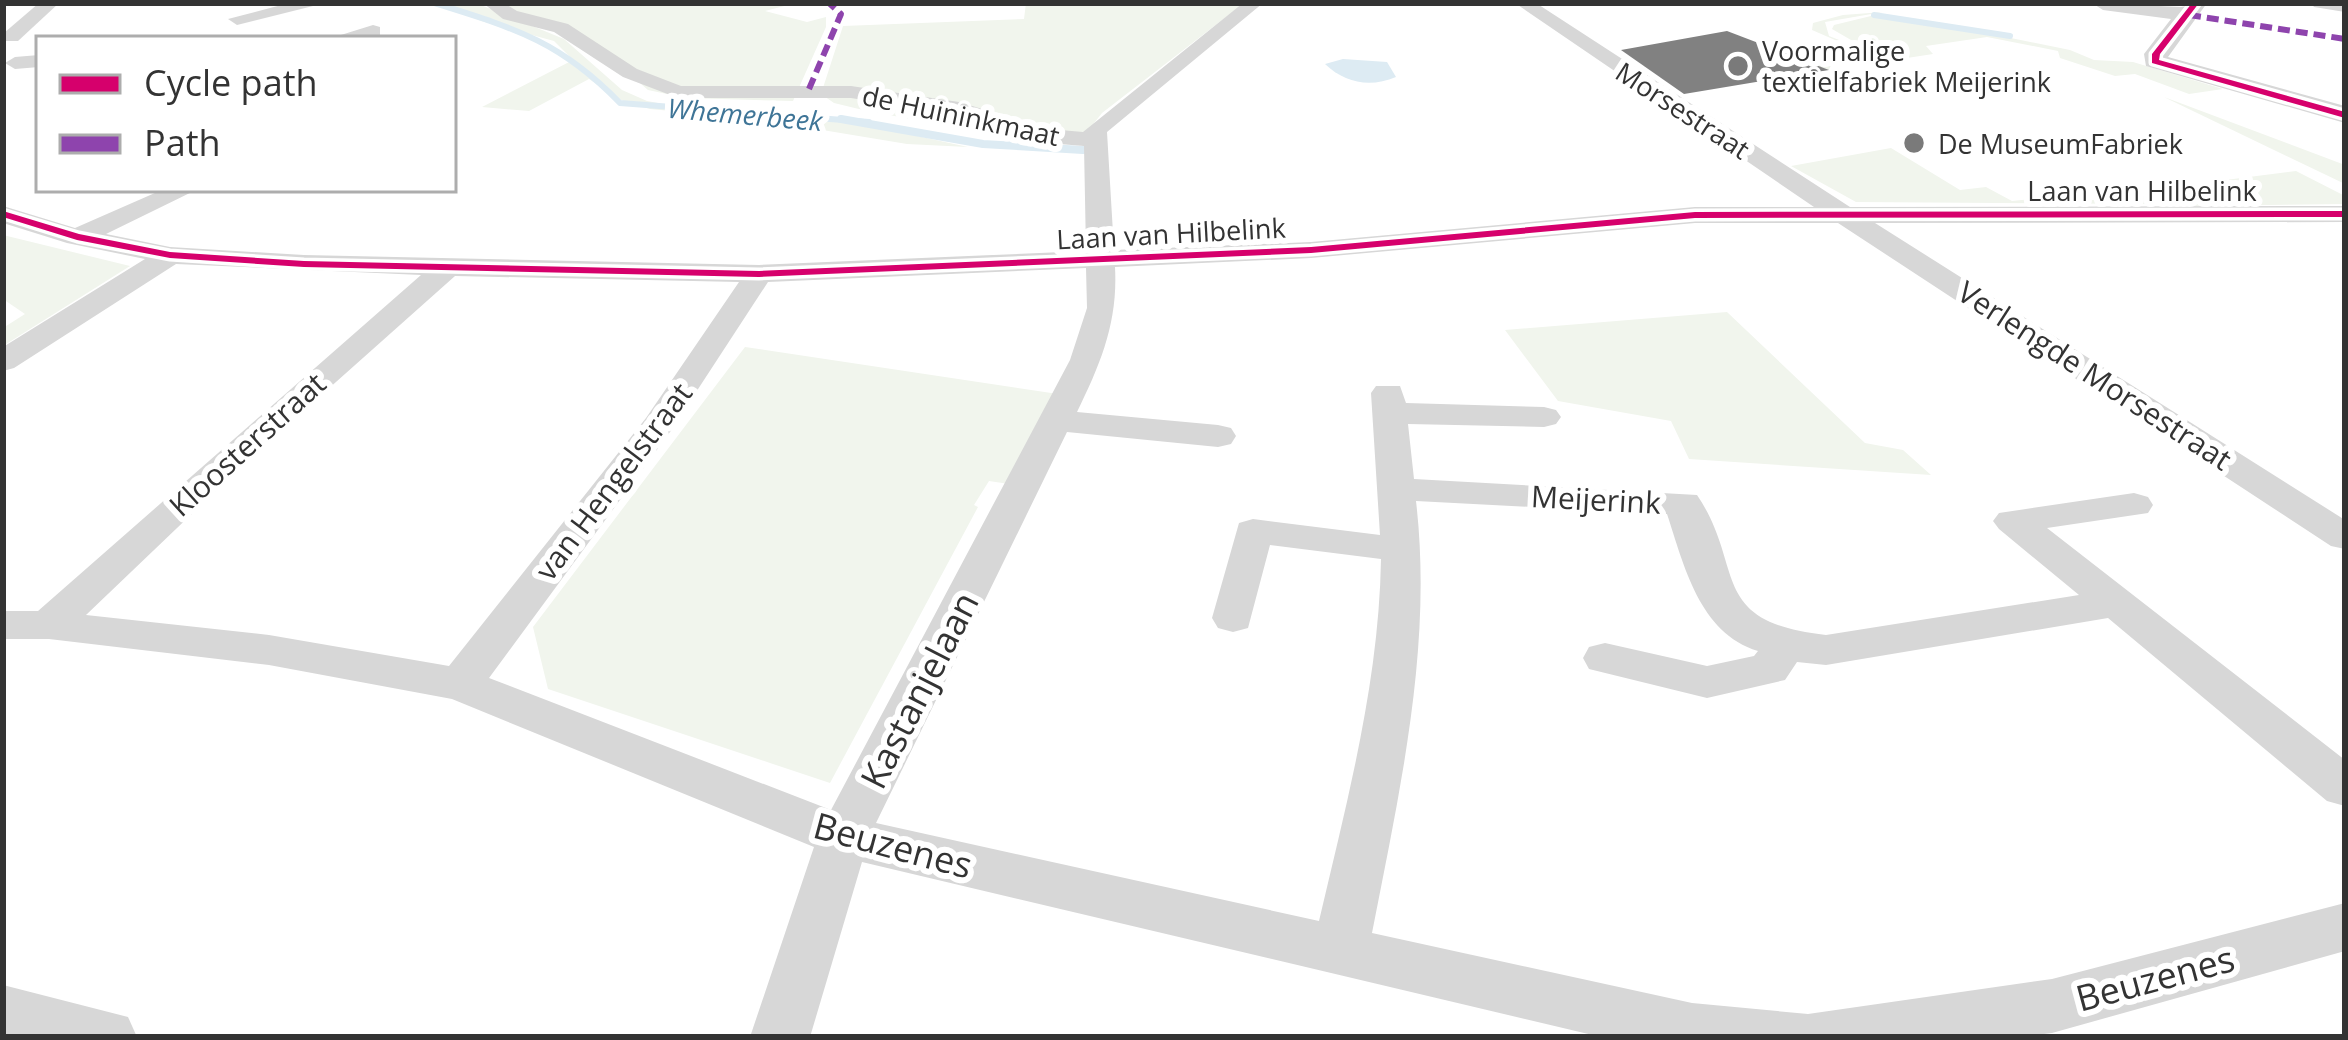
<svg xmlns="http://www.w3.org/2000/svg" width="2348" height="1040" font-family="'Open Sans',sans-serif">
<rect width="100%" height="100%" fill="#fff"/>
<g fill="#f1f5ed">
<polygon points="445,3 476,3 564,39 622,90 647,101 680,107 811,113 968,147 907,144 756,119 650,109 621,100 589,79 529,111 482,107 573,60 554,41 481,21"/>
<polygon points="495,3 796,3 765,11 807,22 826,17 826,27 793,101 686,98 648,90 595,44"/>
<path d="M1026,3H1244L1102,113L1087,132C1001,133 917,124 834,103L821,94L843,26L1024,19Z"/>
<polygon points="1883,12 1825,22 1829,36 1877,55 1832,29 1834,25 1875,15 1918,19 2070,50 2094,60 2133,62 2223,89 2189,94 2135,74 2115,76 2060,58 2058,51 1987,37 1926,46 1933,54 1829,70 1809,63 1865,53 1812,30 1813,23 1843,15"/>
<polygon points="2164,97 2345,165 2345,184 2168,99"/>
<polygon points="1891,148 1960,190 1986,187 2012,201 2052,197 2065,203 2111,198 2105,192 2130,191 2117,181 2121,181 2156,204 1856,202 1791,166"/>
<polygon points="2296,171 2345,196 2345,204 2186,206 2143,180 2163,188"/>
<polygon points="3,235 130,266 3,346 3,328 25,314 3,299"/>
<polygon points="1727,312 1865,443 1903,450 1931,475 1689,459 1671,421 1558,401 1505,330"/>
<polygon points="745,347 1058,394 1009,484 989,481 974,505 978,507 830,783 548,689 533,627"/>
</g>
<path fill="#ddebf3" d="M1343,59L1387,62L1396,77C1370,88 1345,83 1325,64Z"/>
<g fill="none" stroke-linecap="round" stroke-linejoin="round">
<g stroke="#ddebf3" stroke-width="6">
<path d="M434,3C514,28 560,41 620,103L869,122"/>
<polyline points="1874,15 2010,36"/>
</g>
<polyline stroke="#ddebf3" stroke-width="8" points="841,119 983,144 1083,150"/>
</g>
<polygon fill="#818181" points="1727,31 1829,70 1684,94 1621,50"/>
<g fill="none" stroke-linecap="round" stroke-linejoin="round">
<g fill="#d7d7d7" fill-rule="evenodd">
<polygon points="39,3 59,3 18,41 4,41 4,33"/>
<polygon points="289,3 325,3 237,25 228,19"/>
<path d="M483,3H504L517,11L568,24L637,69L681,86H851L959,102L1049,129L1083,132L1243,3H1263L1107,132L1114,250L1311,242L1695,207H1814L1515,3H1536L1850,207L2345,206V222L1875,223L2345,520V549L2331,546L1838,223H1695L1311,258L1115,267C1118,322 1101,363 1077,412L1218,425L1231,428L1236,436L1231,444L1218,447L1067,432L876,823L1319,921C1347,801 1379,683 1381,559L1270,545L1248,628L1233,632L1218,628L1212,618L1239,523L1253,519L1380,535L1371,393L1376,386H1400L1406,403L1544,407L1556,410L1561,417L1556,424L1544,427L1408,424L1414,479L1697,495C1746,567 1706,622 1826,635L2079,595L1999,529L1993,521L1999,513L2134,493L2148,497L2153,505L2148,513L2047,528L2345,760V806L2327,801L2108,618L1826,665L1797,662L1785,680L1707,698L1589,669L1583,658L1589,647L1605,643L1707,666L1754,656L1758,651C1699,633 1684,565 1667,514L1416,501C1433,646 1400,789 1372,933L1692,1003L1808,1014L2052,979L2345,903V951L2052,1033L2021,1037H1601L862,862L810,1037H750L814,847L452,699L269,665L49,639H3V611H38L421,275L176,264L14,368L3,371V347L145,259L67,243L3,223V206L75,228L164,189H198L106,234L170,247L304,255L759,265L1086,251L1084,146L1047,143L956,115L851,98H678L623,77L554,32L503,19ZM1086,268L1087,308L1070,360L831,810L489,678L670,432L768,282ZM455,276L739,282L646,418L449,666L269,635L86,615L244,464Z"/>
<polygon points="2311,3 2345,3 2345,12 2314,7"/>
<polygon points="373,25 380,27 380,35 328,39"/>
<polygon points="39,55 39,67 15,69 5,63 15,57"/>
<polygon points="3,985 128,1017 137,1037 3,1037"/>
</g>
<polygon fill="#d7d7d7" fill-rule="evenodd" points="2092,3 2181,7 2207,3 2168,57 2345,106 2345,123 2146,66 2144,54 2171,19 2103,10"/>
<g stroke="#8e44ad" stroke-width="6" stroke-dasharray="12 6" stroke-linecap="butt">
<polyline points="2189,15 2345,39"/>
<polyline points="809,89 841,14 829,3"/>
</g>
<defs>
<g id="cycleway">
<polygon points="2192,3 2199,3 2160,54 2159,60 2345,112 2345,118 2152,63 2152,54"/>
<polygon points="3,211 79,234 170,252 304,261 759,271 1311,247 1695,212 2345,211 2345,217 1695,218 1311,253 759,277 304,267 170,258 77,240 3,217"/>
</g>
</defs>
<use href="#cycleway" stroke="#fff" stroke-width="7"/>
<use href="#cycleway" fill="#d6006c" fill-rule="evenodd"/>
</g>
<g fill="#7a7a7a" stroke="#fff" stroke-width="4.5">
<circle cx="1738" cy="66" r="12"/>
<circle cx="1914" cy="143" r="12"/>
</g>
<g text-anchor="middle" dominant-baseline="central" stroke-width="12" stroke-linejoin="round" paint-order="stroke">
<g font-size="27" fill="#333" stroke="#fff" text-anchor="start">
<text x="1762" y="50">Voormalige<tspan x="1762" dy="31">textielfabriek Meijerink</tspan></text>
<text x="1938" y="143">De MuseumFabriek</text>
</g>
<g font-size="27" fill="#333" stroke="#fff">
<text transform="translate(1683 110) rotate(33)">Morsestraat</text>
<text transform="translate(961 115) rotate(12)">de Huininkmaat</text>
<text x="2142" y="190">Laan van Hilbelink</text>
<text transform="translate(1171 233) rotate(-3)">Laan van Hilbelink</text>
</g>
<g font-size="27" font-style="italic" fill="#3f7597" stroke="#fff">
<text transform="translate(745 114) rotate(5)">Whemerbeek</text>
</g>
<g font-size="30" fill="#333" stroke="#fff">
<text transform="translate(2095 375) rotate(33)">Verlengde Morsestraat</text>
<text transform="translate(247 444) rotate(-42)">Kloosterstraat</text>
<text transform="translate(613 481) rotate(-53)">van Hengelstraat</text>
<text transform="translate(1596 499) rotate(3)">Meijerink</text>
</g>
<g font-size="36" fill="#333" stroke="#fff">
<text transform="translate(919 690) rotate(-63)">Kastanjelaan</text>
<text transform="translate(893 845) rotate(15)">Beuzenes</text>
<text transform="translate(2155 978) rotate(-15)">Beuzenes</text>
</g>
</g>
<rect width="2348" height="1040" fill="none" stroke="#333333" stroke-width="12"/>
<rect x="36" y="36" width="420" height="156" fill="#ffffff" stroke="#adadad" stroke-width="3"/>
<rect x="60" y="75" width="60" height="18" fill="#d6006c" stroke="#adadad" stroke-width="3"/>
<text x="144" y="96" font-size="36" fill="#333333">Cycle path</text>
<rect x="60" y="135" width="60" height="18" fill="#8e44ad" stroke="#adadad" stroke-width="3"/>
<text x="144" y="156" font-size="36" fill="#333333">Path</text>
</svg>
